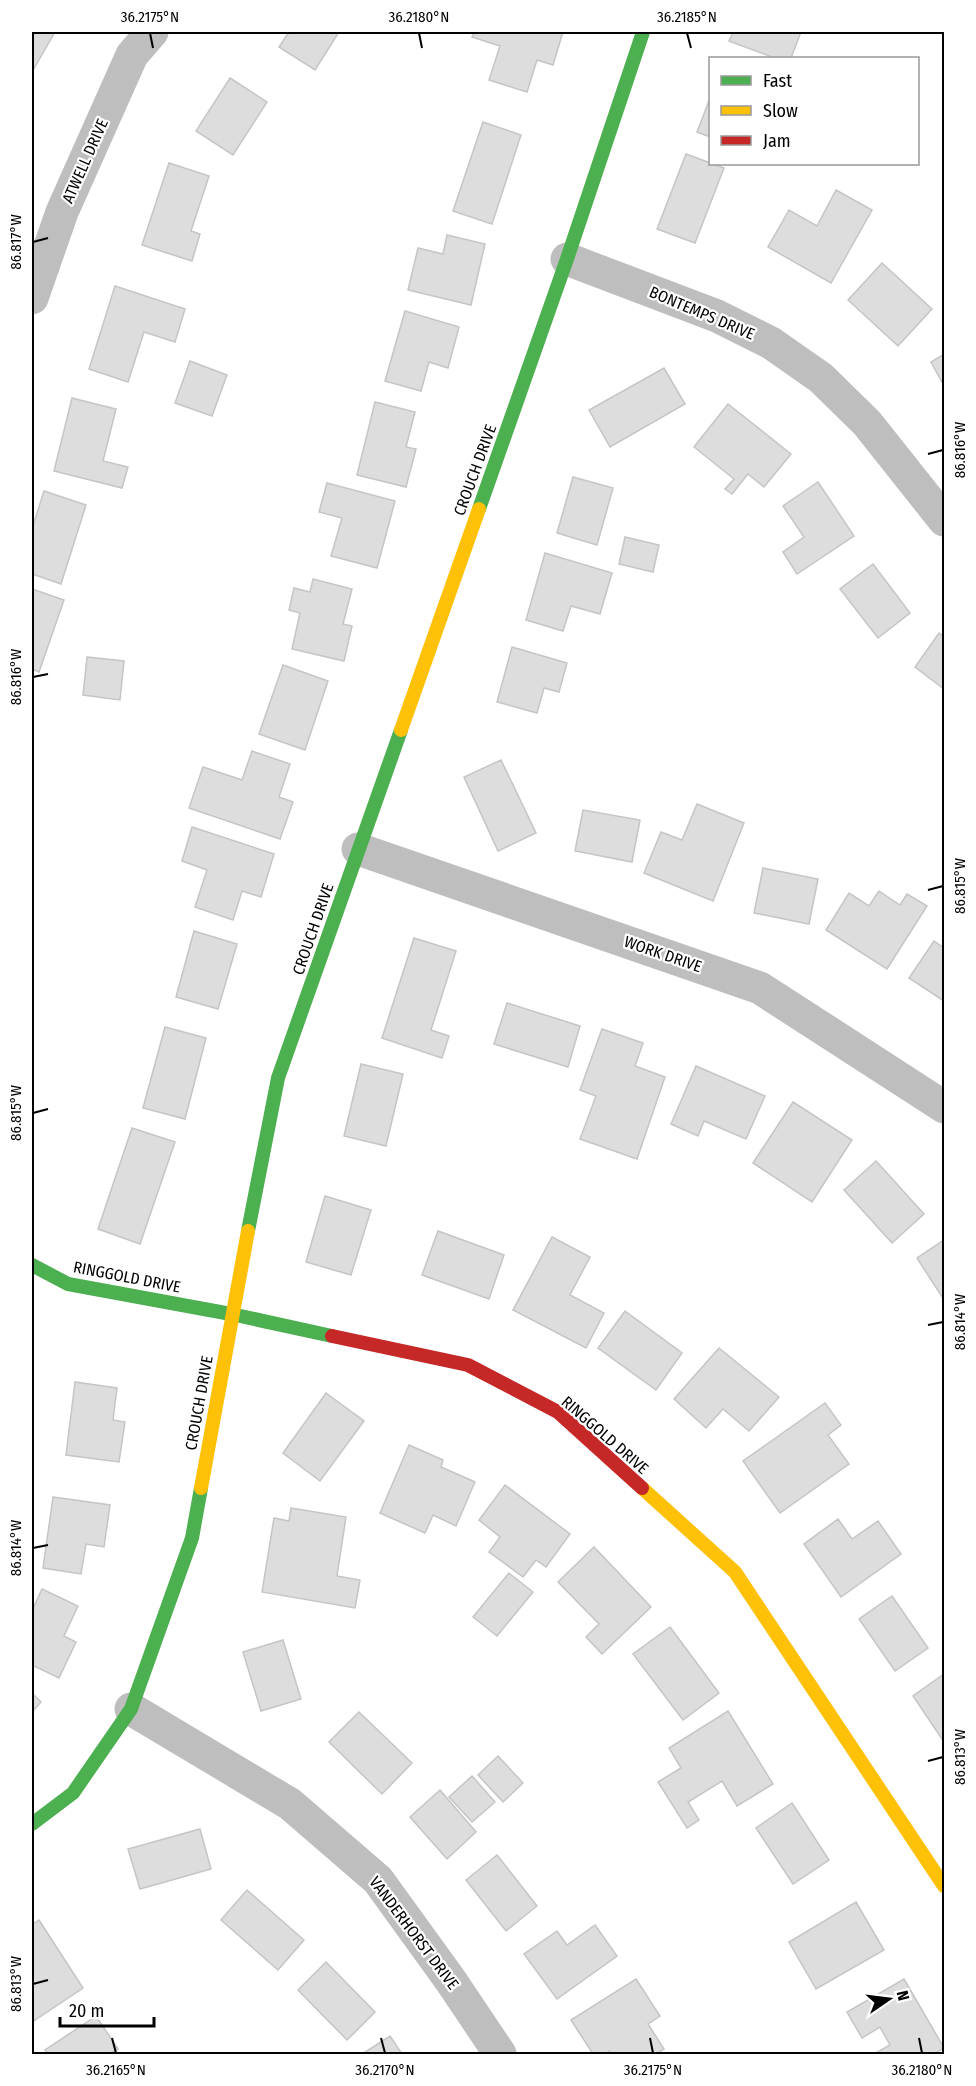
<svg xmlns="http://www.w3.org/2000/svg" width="976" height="2086" font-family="'Fira Sans Condensed',sans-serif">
<rect width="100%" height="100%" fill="#fff"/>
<g fill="#ddd" stroke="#c5c5c5" stroke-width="1.5">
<polygon points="32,32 55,32 32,72"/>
<polygon points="289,32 339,32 315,70 279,47"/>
<polygon points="474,32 563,32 553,65 537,60 527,92 489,80 500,46 472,37"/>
<polygon points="733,32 801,32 791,58 775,58 729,41"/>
<polygon points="230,78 267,102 233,155 196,131"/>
<polygon points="710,98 710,137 697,132"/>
<polygon points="483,122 521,135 492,224 453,211"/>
<polygon points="686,154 724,168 695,243 657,229"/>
<polygon points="169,163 209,176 191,231 200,234 192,261 142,245"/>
<polygon points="836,190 872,210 831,283 768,247 789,210 817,226"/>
<polygon points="447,235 485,244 471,305 408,290 418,248 443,254"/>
<polygon points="882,263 932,309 898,346 848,300"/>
<polygon points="115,286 185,309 175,342 144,332 128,382 89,369"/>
<polygon points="405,311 459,327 448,368 429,362 421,391 385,381"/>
<polygon points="944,354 944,386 931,362"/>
<polygon points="190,361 227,375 212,416 175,403"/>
<polygon points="664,368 685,404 610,447 589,410"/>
<polygon points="72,398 116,409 103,461 128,467 122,488 54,471"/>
<polygon points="375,402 415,412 406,447 416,449 406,487 357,475"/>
<polygon points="728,404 791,454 764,487 748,474 732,494 725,489 734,479 694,447"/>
<polygon points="573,477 613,488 597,545 557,533"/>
<polygon points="818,482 854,536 797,574 783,552 804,537 783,506"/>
<polygon points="327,483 395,501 377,568 331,556 342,518 319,512"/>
<polygon points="44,491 86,505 61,584 32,574 32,529"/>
<polygon points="625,537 659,545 653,572 619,564"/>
<polygon points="545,553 612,573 600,614 571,606 563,631 526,620"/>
<polygon points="873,564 910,613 878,638 840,589"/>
<polygon points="313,579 352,589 343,624 352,626 344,661 292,649 300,613 289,610 294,588 310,592"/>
<polygon points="32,589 64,600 39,672 32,669"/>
<polygon points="939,633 944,637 944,689 915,667"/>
<polygon points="512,647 567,663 559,692 544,688 537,713 497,702"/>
<polygon points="87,657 124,661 120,700 83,695"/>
<polygon points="283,665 328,681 305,750 259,734"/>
<polygon points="252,751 290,764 279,797 293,802 280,839 189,808 203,767 242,780"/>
<polygon points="501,760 536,833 498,851 464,777"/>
<polygon points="697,804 744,823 713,901 644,873 661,832 682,840"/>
<polygon points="583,810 640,820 632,862 575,851"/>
<polygon points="192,827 274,854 261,897 242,891 233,920 195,907 207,870 182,861"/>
<polygon points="763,868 818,879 809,924 754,913"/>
<polygon points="879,891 900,905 907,894 927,906 887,969 826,930 849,893 869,906"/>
<polygon points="194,931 237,944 218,1009 176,997"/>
<polygon points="414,938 456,951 431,1030 449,1036 442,1058 382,1038"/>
<polygon points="934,941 944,948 944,1001 909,978"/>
<polygon points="507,1003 580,1026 568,1067 494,1044"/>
<polygon points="165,1027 206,1038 185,1119 143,1108"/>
<polygon points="602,1029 643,1043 635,1066 665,1077 637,1159 580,1139 596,1096 580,1090"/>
<polygon points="361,1064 403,1074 386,1146 344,1136"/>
<polygon points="696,1066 765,1096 746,1139 704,1121 698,1136 671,1124"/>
<polygon points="793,1102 852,1140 812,1202 753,1163"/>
<polygon points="132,1128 175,1142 140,1244 98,1229"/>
<polygon points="876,1161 924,1214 892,1243 844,1190"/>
<polygon points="325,1196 371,1210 351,1275 306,1262"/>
<polygon points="438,1231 504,1255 489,1299 422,1275"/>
<polygon points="552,1237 590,1257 570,1295 604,1313 586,1348 513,1310"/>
<polygon points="944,1240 944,1300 917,1258"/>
<polygon points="625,1311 682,1353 656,1390 598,1348"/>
<polygon points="719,1348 779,1397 749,1431 723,1409 706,1428 674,1399"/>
<polygon points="75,1382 117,1388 113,1420 125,1422 119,1462 66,1455"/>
<polygon points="326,1393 364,1421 320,1481 283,1453"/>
<polygon points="825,1403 841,1425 828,1435 849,1464 780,1513 743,1461"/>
<polygon points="409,1445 443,1460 441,1467 475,1482 456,1526 433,1515 425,1533 380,1513"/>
<polygon points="505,1485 570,1534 546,1567 536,1560 523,1577 489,1552 500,1537 479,1520"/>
<polygon points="53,1497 110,1505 104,1547 86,1544 81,1574 43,1568"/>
<polygon points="291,1508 346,1517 337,1576 360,1580 355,1608 262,1592 274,1518 289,1521"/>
<polygon points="838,1519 852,1539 878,1521 901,1554 841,1597 804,1544"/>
<polygon points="594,1547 651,1607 602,1654 586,1637 599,1624 558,1582"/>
<polygon points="509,1573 533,1592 497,1636 473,1617"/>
<polygon points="42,1589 78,1606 64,1636 76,1642 59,1678 32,1665 32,1611"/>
<polygon points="892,1596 928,1648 895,1671 859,1619"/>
<polygon points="670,1627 719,1693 683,1720 633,1654"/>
<polygon points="283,1640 301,1699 261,1711 243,1652"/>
<polygon points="944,1674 944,1742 913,1696"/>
<polygon points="32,1693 41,1702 32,1712"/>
<polygon points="728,1711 773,1784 737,1806 722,1781 688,1802 699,1820 687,1828 658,1782 681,1768 669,1748"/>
<polygon points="359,1712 412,1763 382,1794 329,1742"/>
<polygon points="498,1756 523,1783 503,1802 478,1775"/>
<polygon points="472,1776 495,1802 472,1822 449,1797"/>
<polygon points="440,1790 476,1832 447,1859 410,1817"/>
<polygon points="792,1803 829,1860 793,1884 756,1828"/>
<polygon points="200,1829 211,1869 140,1889 128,1849"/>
<polygon points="497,1855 537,1906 506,1931 466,1880"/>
<polygon points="247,1890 304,1940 278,1970 221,1920"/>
<polygon points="856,1902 884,1950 816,1989 789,1942"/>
<polygon points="39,1920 83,1988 32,2022 32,1925"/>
<polygon points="595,1925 617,1956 557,1999 524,1954 557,1931 567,1945"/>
<polygon points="326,1962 375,2012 347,2040 298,1990"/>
<polygon points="636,1979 660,2016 648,2024 664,2049 656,2054 611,2054 609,2051 605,2054 593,2054 571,2020"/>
<polygon points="904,1979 944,2048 934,2054 874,2054 890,2045 880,2027 862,2038 847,2012"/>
<polygon points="96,2016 118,2049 109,2054 48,2054 45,2050"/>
<polygon points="390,2036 402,2054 362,2054"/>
</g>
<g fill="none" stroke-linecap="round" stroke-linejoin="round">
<g stroke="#bebebe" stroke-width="33">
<polyline points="567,259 717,316 771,343 821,378 867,423 944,520"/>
<polyline points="32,298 62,212 132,55 152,32"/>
<polyline points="358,849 760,988 944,1107"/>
<polyline points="131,1709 290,1804 378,1880 451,1981 500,2054"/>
</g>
<g stroke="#4caf50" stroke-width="14">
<polyline points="479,509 567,259 643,32"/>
<polyline points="248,1231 278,1078 401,730"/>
<polyline points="32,1265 68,1284 231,1314 332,1336"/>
<polyline points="32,1824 73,1793 131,1709 192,1538 201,1488"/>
</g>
<g stroke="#ffc107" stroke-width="14">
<polyline points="401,730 479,509"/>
<polyline points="201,1488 248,1231"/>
<polyline points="642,1488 735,1572 944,1886"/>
</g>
<polyline stroke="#c62828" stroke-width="14" points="332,1336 468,1365 558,1412 642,1488"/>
</g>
<path fill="none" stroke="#000" stroke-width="2" d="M150,33L153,48M419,33L422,48M687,33L691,48M33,242L48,238M928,454L943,450M33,677L48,674M928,890L943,886M33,1113L48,1109M928,1325L943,1322M33,1548L48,1545M928,1761L943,1757M33,1984L48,1980M112,2038L116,2053M381,2038L385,2053M650,2038L653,2053M919,2038L922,2053"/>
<g text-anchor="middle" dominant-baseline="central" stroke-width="4.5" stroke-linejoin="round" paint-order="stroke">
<g font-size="16" fill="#000" stroke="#fff">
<text transform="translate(85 161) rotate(-66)">ATWELL DRIVE</text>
<text transform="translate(702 313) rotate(23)">BONTEMPS DRIVE</text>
<text transform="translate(475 470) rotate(-70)">CROUCH DRIVE</text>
<text transform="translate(313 929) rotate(-71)">CROUCH DRIVE</text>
<text transform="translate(663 954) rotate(19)">WORK DRIVE</text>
<text transform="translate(127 1277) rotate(11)">RINGGOLD DRIVE</text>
<text transform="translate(199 1403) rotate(-80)">CROUCH DRIVE</text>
<text transform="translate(605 1435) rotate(41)">RINGGOLD DRIVE</text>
<text transform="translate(414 1933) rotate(53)">VANDERHORST DRIVE</text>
</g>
</g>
<rect width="976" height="2086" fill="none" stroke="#ffffff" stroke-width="66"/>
<rect x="709" y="57" width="210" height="108" fill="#ffffff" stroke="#999999" stroke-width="1.5"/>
<rect x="721" y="76" width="30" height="9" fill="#4caf50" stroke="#999999" stroke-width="1.5"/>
<text x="763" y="87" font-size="18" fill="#000000">Fast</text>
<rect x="721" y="106" width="30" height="9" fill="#ffc107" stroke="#999999" stroke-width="1.5"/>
<text x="763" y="117" font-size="18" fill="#000000">Slow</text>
<rect x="721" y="136" width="30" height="9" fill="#c62828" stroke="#999999" stroke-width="1.5"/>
<text x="763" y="147" font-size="18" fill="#000000">Jam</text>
<g transform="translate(889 1999) rotate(76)" stroke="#ffffff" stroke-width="4.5" paint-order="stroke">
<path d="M0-4.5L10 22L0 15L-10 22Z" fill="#000000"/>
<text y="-9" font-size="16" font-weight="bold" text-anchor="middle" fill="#000000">N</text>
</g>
<path d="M60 2017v9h94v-9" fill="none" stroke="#000000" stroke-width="3"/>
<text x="69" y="2017" font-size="18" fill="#000000" stroke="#ffffff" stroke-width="4.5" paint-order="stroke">20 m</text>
<rect x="33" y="33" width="910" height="2020" fill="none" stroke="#000" stroke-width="2"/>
<g font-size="15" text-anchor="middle" fill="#000">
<text x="150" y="22">36.2175°N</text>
<text x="419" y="22">36.2180°N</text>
<text x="687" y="22">36.2185°N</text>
<text transform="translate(16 242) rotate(-90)" y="5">86.817°W</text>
<text transform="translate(960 450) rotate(-90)" y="5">86.816°W</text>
<text transform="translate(16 677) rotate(-90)" y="5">86.816°W</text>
<text transform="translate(960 886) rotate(-90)" y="5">86.815°W</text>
<text transform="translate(16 1113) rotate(-90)" y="5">86.815°W</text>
<text transform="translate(960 1322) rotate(-90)" y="5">86.814°W</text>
<text transform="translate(16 1548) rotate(-90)" y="5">86.814°W</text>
<text transform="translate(960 1757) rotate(-90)" y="5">86.813°W</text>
<text transform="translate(16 1984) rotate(-90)" y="5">86.813°W</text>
<text x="116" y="2075">36.2165°N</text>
<text x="385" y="2075">36.2170°N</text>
<text x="653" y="2075">36.2175°N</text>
<text x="922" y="2075">36.2180°N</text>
</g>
</svg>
